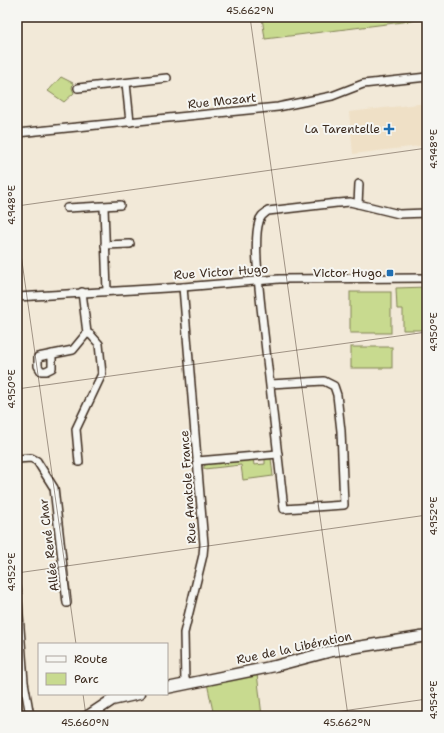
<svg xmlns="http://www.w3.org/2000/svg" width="444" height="733" font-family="'Shantell Sans',sans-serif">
<rect width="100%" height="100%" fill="#f2e9d8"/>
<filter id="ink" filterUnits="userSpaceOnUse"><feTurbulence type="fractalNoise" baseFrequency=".025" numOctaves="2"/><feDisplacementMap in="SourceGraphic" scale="8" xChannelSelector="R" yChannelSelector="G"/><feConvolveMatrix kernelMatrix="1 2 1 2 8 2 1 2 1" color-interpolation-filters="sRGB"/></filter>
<g filter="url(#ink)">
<polygon fill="#efe0c6" points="427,103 427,145 353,154 349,112"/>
<g fill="#c8da8f" stroke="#828256">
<polygon points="262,17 427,17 427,19 265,39"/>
<polygon points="61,77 73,83 72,88 74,93 64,102 48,91"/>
<polygon points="427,287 427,330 403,330 403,309 397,309 396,288"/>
<rect x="350" y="292" width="41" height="41"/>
<rect x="351" y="347" width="41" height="21"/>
<polygon points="265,458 271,458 273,476 243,480 241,465 204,469 204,466 209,462 253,459 254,465 265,464"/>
<polygon points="257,673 262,716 214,716 207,683"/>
</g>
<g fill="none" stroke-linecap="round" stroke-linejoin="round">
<defs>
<g id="street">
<polyline points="86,17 87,17"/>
<polyline points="126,83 130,122"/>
<polyline points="78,88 167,78"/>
<polyline points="17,133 278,107 332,96 363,84 427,77"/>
<polyline points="339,203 350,202 399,214 427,213"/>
<polyline points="358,204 359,184"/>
<polyline points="104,207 107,291"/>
<polyline points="67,208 120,205"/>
<polyline points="105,245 130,244"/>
<polyline points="183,287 204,544 203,555 184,633 185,684"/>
<polyline points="82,292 87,333"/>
<polyline points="17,297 183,287 279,279 427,278"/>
<polyline points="52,354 52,368 46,371 41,371 38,366 38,357 73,350 87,333 91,335 99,344 102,374 76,429 79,462"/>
<path d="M270,384L324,381L334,386L337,395L341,431L344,505L284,509C277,442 268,374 261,307C259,287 253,240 259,222C260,216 264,214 268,211L337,203"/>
<polyline points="17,459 31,458 37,461 54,488 67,603"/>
<polyline points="197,461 278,454"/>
<polyline points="17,588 24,682 30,716"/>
</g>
<g id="secondary">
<polyline points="167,688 275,666 332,651 427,636"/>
<polyline points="88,716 112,700 139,694"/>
</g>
</defs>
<use href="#street" stroke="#3b2a1e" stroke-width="10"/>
<use href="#secondary" stroke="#3b2a1e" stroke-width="13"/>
<use href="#street" stroke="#f6f6f2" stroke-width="7"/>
<use href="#secondary" stroke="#f6f6f2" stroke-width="10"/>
</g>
</g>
<path fill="none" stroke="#3b2a1e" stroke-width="1" stroke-opacity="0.45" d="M250,17L348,716M17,22L51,17M17,206L427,148M17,226L76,644M17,389L427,332M17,573L427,515M83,694L86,716M307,716L427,699"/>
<g fill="#1f6fb2" stroke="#f6f6f2" stroke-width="1.5">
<path d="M387 123h4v4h4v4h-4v4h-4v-4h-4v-4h4z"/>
<rect x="386" y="269" width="8" height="8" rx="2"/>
</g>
<g text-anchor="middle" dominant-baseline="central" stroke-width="4" stroke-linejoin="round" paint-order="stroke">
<g font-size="12" fill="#3b2a1e" stroke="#f6f6f2">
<text transform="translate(222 101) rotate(-6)">Rue Mozart</text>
<text transform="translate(221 272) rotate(-4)">Rue Victor Hugo</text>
<text transform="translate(188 487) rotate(-94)">Rue Anatole France</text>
<text transform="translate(49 545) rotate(-97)">Allée René Char</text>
<text transform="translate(294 648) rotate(-12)">Rue de la Libération</text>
</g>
<g font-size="12" fill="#3b2a1e" stroke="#f6f6f2" text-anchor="end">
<text x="380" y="129">La Tarentelle</text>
<text x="382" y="273">Victor Hugo</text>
</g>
</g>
<rect width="444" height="733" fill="none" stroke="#f6f6f2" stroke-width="44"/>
<rect x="38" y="643" width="130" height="52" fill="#f6f6f2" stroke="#aba49d"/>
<rect x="46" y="656" width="20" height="6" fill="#f6f6f2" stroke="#aba49d"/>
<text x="74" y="663" font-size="12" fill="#3b2a1e">Route</text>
<rect x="46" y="673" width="20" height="12" fill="#c8da8f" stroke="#aba49d"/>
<text x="74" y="683" font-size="12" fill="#3b2a1e">Parc</text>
<rect x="22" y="22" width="400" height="689" fill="none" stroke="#3b2a1e" stroke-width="1.5"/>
<g font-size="10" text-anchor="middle" fill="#3b2a1e">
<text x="250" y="14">45.662°N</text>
<text transform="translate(433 149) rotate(-90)" y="4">4.948°E</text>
<text transform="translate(11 205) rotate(-90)" y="4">4.948°E</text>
<text transform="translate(433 332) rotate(-90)" y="4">4.950°E</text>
<text transform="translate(11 389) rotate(-90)" y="4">4.950°E</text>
<text transform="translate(433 516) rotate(-90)" y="4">4.952°E</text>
<text transform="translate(11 572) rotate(-90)" y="4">4.952°E</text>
<text transform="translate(433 700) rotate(-90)" y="4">4.954°E</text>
<text x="85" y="726">45.660°N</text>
<text x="347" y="726">45.662°N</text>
</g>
</svg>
